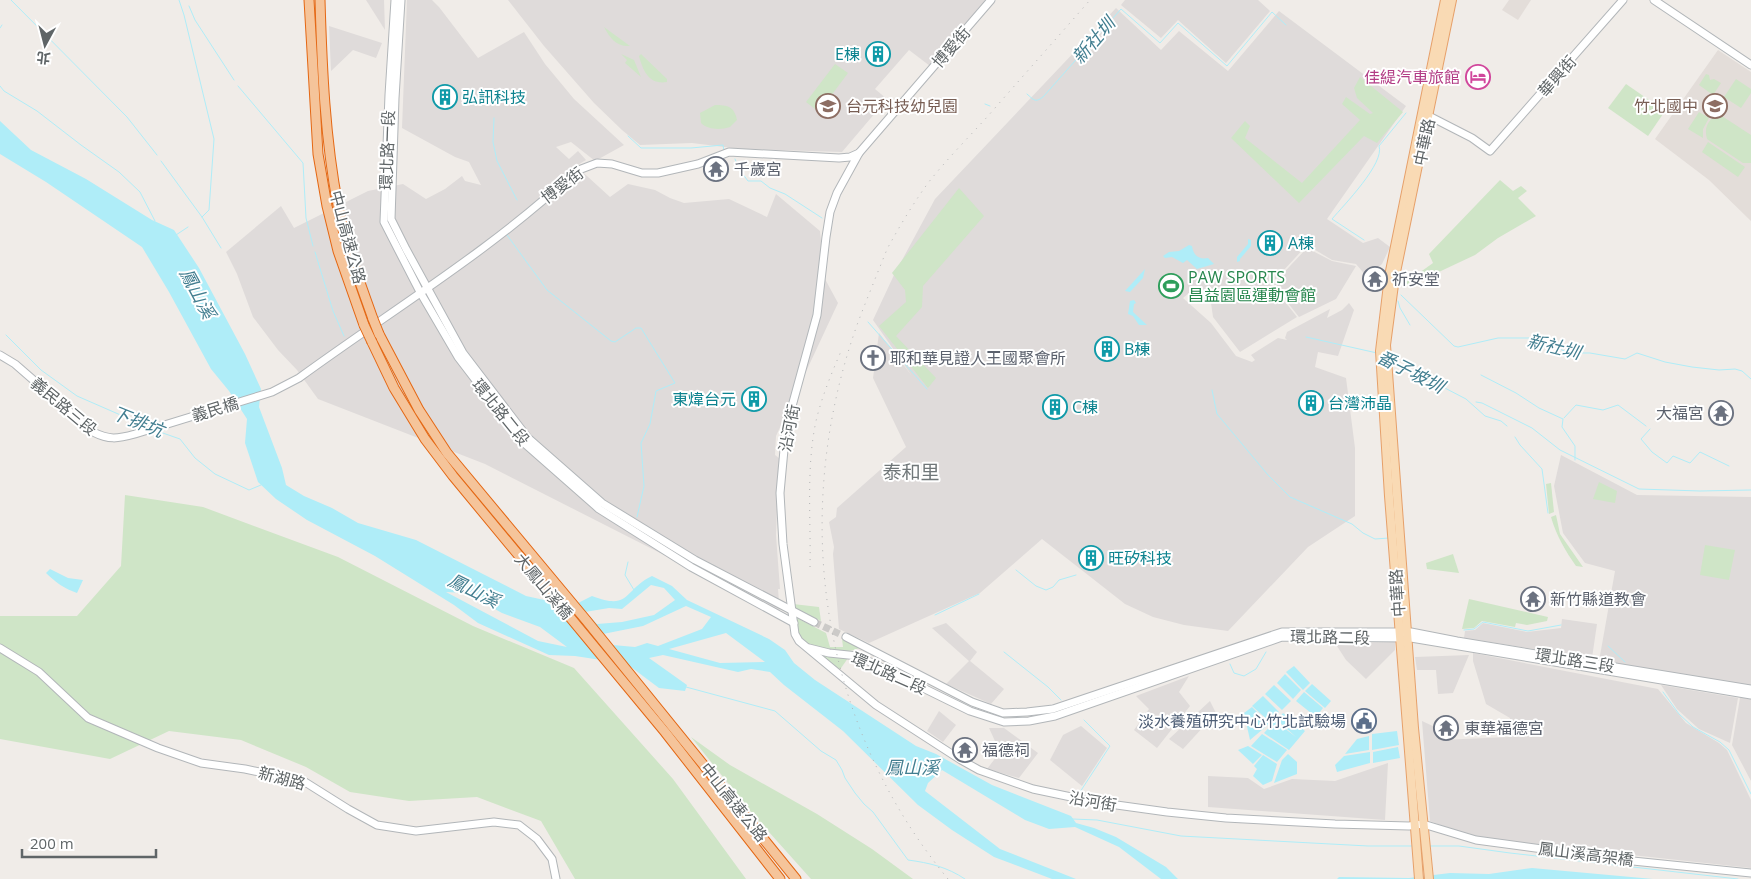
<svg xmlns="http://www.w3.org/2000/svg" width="1751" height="879" font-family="'Open Sans','Noto Sans TC',sans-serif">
<rect width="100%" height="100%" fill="#f0ece8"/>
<g fill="#dfdbda">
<polygon points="366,0 384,0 385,30"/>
<polygon points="407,0 432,0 439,7 478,58 524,32 545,64 574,99 624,145 595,161 571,142 556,147 569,159 578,151 586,160 576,166 610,197 628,184 655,190 670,198 684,203 729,199 767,217 776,194 820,231 825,279 838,303 776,436 775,455 779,458 776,535 780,589 778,589 780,614 485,464 318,399 297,370 278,350 253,317 237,274 226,252 281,206 294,228 368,191 403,184 426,199 445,189 462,176 465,181 481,185 469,162 455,157 402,128"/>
<polygon points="508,0 988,0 930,66 909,50 875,89 887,99 842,152 741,149 692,143 640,145 622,130 594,103 544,46"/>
<polygon points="1125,0 1258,0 1270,11 1226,63 1178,20 1161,38 1121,5"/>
<polygon points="1116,8 1161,50 1179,31 1228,71 1279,11 1406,106 1327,219 1363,243 1378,238 1390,247 1382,264 1367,277 1356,264 1332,260 1307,245 1271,284 1297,317 1240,352 1213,317 1211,303 1204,291 1195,288 1183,298 1211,323 1236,356 1252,362 1255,360 1251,355 1278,338 1287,340 1285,338 1287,332 1330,309 1327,318 1342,310 1349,303 1354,310 1338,356 1318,352 1315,367 1346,378 1355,448 1355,516 1308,547 1228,631 1184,625 1153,617 1125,604 1042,539 980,593 869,643 839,629 833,554 834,547 829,522 836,517 837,508 906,447 873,378 879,333 912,376 873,320 894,275 935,199"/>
<polygon points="329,26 382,43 376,58 353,50 331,71"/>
<polygon points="1307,248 1332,261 1356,266 1336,299 1299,317 1273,284"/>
<polygon points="1561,455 1637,495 1751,497 1751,781 1732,745 1741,692 1598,667 1615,571 1585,563 1563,533 1554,486"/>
<polygon points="1562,619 1597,624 1592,658 1464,638 1465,631 1475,630 1483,623 1527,632 1561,628"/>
<polygon points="946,623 977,652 970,661 1004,689 991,704 946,684 969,661 932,628"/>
<polygon points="1395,642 1395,650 1366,679 1346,660 1335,643"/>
<polygon points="1473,653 1658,689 1686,723 1719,743 1727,750 1751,800 1751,868 1475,838 1430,821 1422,721 1437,728 1441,740 1509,737 1510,718 1486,704 1473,661"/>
<polygon points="1469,655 1453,693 1438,694 1436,670 1417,670 1415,657"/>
<polygon points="1189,676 1179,692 1190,706 1157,748 1134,730 1149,709 1136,696"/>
<polygon points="1661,685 1738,698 1730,743 1699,729 1677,709"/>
<polygon points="1210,701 1216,713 1183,749 1169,739"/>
<polygon points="939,711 956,725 943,742 927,731"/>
<polygon points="1081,726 1107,748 1082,786 1050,760 1063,735"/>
<polygon points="989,728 1004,728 1038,753 1019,778 987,769 1000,752"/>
<polygon points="1388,763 1385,820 1208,807 1208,776 1248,778 1264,789 1292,779 1335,781"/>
</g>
<g fill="#e3ddd9">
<polygon points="1509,0 1531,0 1518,20 1502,10"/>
<polygon points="1718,50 1751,72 1751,221 1709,180 1655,139"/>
</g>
<g fill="#cfe5c7">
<path d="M604,27L630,46C616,47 610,38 604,27Z"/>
<polygon points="621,54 634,60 641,77 625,63 627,60"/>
<path d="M641,54L667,79V82C649,85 643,71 639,56Z"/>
<polygon points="835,64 848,73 819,112 806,102"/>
<polygon points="1706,74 1709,75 1710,80 1714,79 1721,83 1713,95 1699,85"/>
<polygon points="1360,77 1403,112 1377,143 1364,136 1299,203 1231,138 1245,121 1250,126 1245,138 1302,183 1360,120 1342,104 1346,97 1370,114 1373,113 1357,98 1354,88"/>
<polygon points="1736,79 1751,89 1751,93 1741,108 1724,97"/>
<polygon points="1626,84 1665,111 1648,136 1608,108"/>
<path d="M715,105C727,105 734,106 737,120L730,127C721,130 708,130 701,123L700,113Z"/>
<path d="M1705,105L1751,135V163H1743L1707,139C1704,128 1707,122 1716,115L1704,107Z"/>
<polygon points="1699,112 1709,118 1703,129 1703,138 1688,129"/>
<polygon points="1708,142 1745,167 1738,177 1702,152"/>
<polygon points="1500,180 1513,191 1521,186 1527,191 1518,198 1536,216 1498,238 1475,255 1409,286 1405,283 1433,263 1429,254"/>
<polygon points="959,188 984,216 923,286 922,307 896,336 936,378 928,388 879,326 906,302 905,290 892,273"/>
<polygon points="1599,482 1617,491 1615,503 1593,499"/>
<polygon points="1551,483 1554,512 1549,514 1546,484"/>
<polygon points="125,495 203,507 338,557 473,626 574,668 673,779 746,879 575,879 541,821 477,797 409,801 350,792 306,767 241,740 169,731 110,759 0,739 0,616 77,616 121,566"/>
<path d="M1556,515L1560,534L1583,567L1576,566C1566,552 1556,535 1551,517Z"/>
<polygon points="1705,545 1735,550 1729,580 1700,575"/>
<polygon points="1453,554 1459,573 1427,569 1426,563"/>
<polygon points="1469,599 1548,617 1547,621 1527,625 1516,623 1515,627 1482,621 1474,628 1462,629"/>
<polygon points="793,604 819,607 821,621 794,609"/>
<path d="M795,617L826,633L830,647H843L842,639L859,648C847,655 811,650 802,640C796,634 796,625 795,617Z"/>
<polygon points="814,651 848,658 839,671"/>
<polygon points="691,737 730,765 817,814 872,849 913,879 811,879 752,813"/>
</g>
<g fill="#afedf8" fill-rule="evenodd">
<path d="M0,121L31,150L86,179L152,220L174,230L199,268L245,354L261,389L259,407L282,468L286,485L304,496L332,508L358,523L416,540L526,596L572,606L592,596C631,611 623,590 652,576L672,586L687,600L769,639L785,650L794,663L815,680L916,746L936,754L992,785L1071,816L1076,823L1094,828L1116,837L1166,867L1178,879H1161L1119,847L1075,827L1049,829L1025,820L942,770L928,783L925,791L1000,849L1076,879H1052L994,857L952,830L918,805L843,731L784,685L770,672L751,669L738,672L663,655L649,658L687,685L685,691L659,688L627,664L575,656L549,655L478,623L454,605L375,556L307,520L276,499L258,482L245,443L247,419L229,391L211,369L169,292L142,247L46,182L0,154ZM651,585L664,588L675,600L654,615L622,622L597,624L585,612L609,608L622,609ZM446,592L466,593L502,613L540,627L567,647L538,641ZM686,606L711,617L702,629L658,646L647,643L635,647L613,645L603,634L643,626ZM726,633L765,662L720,663L669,649Z"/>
<polygon points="1248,239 1251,240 1251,246 1240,259 1240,261 1237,262 1237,257 1248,244"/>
<path d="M1189,245L1192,246C1193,255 1199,260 1208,258L1214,264L1197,269L1187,260L1183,263L1172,257L1165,258L1163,256L1169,252L1179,251Z"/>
<polygon points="1145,269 1143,278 1130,292 1125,291"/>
<polygon points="1134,300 1136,303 1134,304 1133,312 1147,325 1139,325 1133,316 1128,314 1130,301"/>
<path d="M50,569L68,578L83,580L77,593C65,589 55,582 46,573Z"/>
<polygon points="1294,666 1310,683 1303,690 1286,672"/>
<polygon points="1285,674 1301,690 1293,699 1277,683"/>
<polygon points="1312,684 1331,701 1325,708 1305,691"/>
<polygon points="1274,685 1291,701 1282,710 1265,694"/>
<polygon points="1304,692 1323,708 1316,717 1296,701"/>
<polygon points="1263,696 1279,712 1270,722 1252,706"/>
<polygon points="1252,707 1269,724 1250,740 1244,713"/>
<polygon points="1283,713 1305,731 1289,750 1264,733 1275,721 1296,737 1277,720"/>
<polygon points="1397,731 1399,745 1372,750 1372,734"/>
<polygon points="1262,734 1287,750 1277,762 1251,746"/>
<polygon points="1369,736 1369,750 1345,754 1357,739"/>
<polygon points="1248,746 1262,755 1253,764 1238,750"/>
<polygon points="1398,747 1400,758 1373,763 1373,752"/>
<polygon points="1370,752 1370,763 1337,772 1335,765 1344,756"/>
<polygon points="1288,754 1297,762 1297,774 1274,783 1282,760"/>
<polygon points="1263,755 1277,764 1272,781 1263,785 1253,776 1257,769 1254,766"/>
<polygon points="1532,868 1653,879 1337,879 1339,877 1409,878 1450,873 1489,874"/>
</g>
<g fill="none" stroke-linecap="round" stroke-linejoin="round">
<g stroke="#afedf8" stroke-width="1">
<polyline points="11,0 127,117 157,155"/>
<polyline points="179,0 184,15 214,139 209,210 202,217"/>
<polyline points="189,6 195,20 234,80"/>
<polyline points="0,28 2,25"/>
<polyline points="0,86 4,91 37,111 81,145 119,172 140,192 155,221"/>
<polyline points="238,86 303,163 306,218 313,246"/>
<path d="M1027,94C1034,100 1035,103 1043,97L1121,9L1160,43L1178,23L1227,66L1272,12L1286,25"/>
<polyline points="985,104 990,106"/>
<polyline points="494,118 493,142 497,161 517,200"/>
<polyline points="628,136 641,148 691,148 723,145 724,151"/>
<polyline points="735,159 739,169 748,181 761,181 770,188 785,194 822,218"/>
<polyline points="161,161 202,217 221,248"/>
<polyline points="176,235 188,227"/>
<polyline points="507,235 547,290 611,341 615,342 636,328 641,328 675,383 656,391 650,424 641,443 644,486 637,517"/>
<path d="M1364,240L1332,219C1344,205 1385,163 1379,146L1406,113"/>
<polyline points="315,252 333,311 344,336"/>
<polyline points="1401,295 1454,346 1458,347 1498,338 1534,338 1569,353 1590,353 1625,359 1637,353 1665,362 1692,367 1719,370 1735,369 1742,371 1751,379"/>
<polyline points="1205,297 1207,301"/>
<polyline points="1398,301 1400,308 1410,325"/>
<polyline points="868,322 927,389"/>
<polyline points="6,335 41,370 77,396 148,427"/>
<polyline points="1306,337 1377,353"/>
<polyline points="1389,359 1466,399 1485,416 1501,421 1507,426"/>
<polyline points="1481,375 1516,393 1539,408 1563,419 1562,427 1575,446 1575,460"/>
<polyline points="1212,390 1217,414 1268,475 1290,497 1352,524 1363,533 1375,539 1389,538"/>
<polyline points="1476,402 1482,403 1532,428 1560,450 1639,489 1700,491 1751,490"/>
<polyline points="1564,418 1576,405 1603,410 1618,405 1646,426"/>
<polyline points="1650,429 1641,439 1652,452 1667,463 1673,456 1690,463 1700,452 1729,466"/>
<polyline points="157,431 180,439 195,458 215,474 249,490 261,485"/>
<polyline points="1515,437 1520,445 1542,469 1548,513"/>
<polyline points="628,562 625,575 634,590"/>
<polyline points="1016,570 1036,586 1046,590 1053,587 1059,580 1076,575"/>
<polyline points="935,615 979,594"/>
<polyline points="1464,630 1474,629 1483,622 1528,631 1561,625"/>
<polyline points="1608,646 1625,662"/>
<polyline points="1004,652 1048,687 1061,700"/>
<polyline points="1230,664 1234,673 1244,676 1256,669 1266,652"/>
<path d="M686,687L775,711L821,751L836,760L842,770L845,778L855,793L864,804L873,812L908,860C930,863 947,867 965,879"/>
<polyline points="1663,692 1679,714 1693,727 1720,742 1729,750 1751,794"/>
<polyline points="1080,792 1110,746 1084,720"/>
<polyline points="1072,819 1097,820 1181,836 1368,846 1414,846"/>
<polyline points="1428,846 1459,846 1510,853 1738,879"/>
</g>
<polyline stroke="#cccac8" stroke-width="7" stroke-dasharray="7 3.5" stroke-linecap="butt" points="814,622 846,637"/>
<defs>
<g id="secondary">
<polyline points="395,0 389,95 384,222 420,292 458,357 523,442 599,509 691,567 794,623"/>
<polyline points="401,0 395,98 391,219 406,249 463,353 528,438 602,503 695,560 814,622"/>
<polyline points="1654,0 1751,65"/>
<polyline points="1429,116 1472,138 1490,151 1623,0"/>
<polyline points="859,153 837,193 830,212 826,237 817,315 786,428 780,493 783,544 795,634 799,641 876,705 961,760 979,770 1033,789 1095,802 1167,812 1226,818 1335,824 1409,826 1423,824 1476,840 1623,860 1751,873"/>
<path d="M0,355L15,364L93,432C109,440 117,439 135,434L272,392L299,378C392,310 492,250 576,171L597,163L612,164L642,173H658L698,164L729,152L839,158L850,157L859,153L991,0"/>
<polyline points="846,637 972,702 1003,713 1027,712 1053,709 1282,632 1411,632 1457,641 1751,689"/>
<polyline points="0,648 39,672 88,718 158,748 201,763 245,769 305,782 348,809 377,825 416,831 494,822 519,825 537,839 552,859 556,879"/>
<polyline points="809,648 829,653 858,656 970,711 1004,722 1029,721 1055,716 1282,637 1411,638 1751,695"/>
</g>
<g id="primary">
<polyline points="1419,879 1389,496 1380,351 1389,276 1445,0"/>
<polyline points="1429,879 1414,728 1386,345 1395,277 1452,0"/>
</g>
<g id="highway">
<polyline points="309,0 318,154 327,206 338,251 364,325"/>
<path d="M320,0C322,69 325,138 338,206C345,244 360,282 373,319"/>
<polyline points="379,334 419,410 447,453 586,620 796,879"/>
<polyline points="372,342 394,388 425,439 453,476 665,732 780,879"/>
</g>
</defs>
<use href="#secondary" stroke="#b2b6b9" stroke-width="9"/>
<use href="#primary" stroke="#e6a06a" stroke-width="10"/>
<use href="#highway" stroke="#e46713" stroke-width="11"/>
<use href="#secondary" stroke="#fff" stroke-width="7"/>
<use href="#primary" stroke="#f9dab4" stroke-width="8"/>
<use href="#highway" stroke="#f5c49a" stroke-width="9"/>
<g stroke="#b3b4b5" stroke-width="1" stroke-dasharray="1 6" stroke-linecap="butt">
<path d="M810,567C811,519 806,468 816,421C822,396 832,372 842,349"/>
<path d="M948,879C819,722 790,514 857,325C864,306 872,287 879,269C883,260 886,250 891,242C902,222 915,201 928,183C947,159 968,138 988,116C1022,77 1056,39 1090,0"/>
</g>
<defs>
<g id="highway-bridge">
<polyline points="373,319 379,334"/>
<polyline points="364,325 372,342"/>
</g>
</defs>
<use href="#highway-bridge" stroke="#e46713" stroke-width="11" stroke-linecap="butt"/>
<use href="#highway-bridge" stroke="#f5c49a" stroke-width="9"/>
</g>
<defs>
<symbol id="building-ring" viewBox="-11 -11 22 22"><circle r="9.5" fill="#fff" stroke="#0f9aa8" stroke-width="1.5"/><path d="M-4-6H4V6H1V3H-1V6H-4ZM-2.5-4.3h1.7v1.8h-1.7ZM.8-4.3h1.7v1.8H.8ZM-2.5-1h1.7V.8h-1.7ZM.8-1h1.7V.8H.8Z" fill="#0f9aa8"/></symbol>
<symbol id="hotel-ring" viewBox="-11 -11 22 22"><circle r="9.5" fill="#fff" stroke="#d1479c" stroke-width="1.5"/><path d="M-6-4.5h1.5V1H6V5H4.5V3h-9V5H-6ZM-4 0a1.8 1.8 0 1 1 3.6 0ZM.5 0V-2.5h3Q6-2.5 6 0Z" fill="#d1479c"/></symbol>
<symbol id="school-ring" viewBox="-11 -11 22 22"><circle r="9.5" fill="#fff" stroke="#8d6e63" stroke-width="1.5"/><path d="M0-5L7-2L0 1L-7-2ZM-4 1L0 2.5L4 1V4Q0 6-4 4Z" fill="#8d6e63"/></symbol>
<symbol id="temple-ring" viewBox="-11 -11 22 22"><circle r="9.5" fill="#fff" stroke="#6b7280" stroke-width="1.5"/><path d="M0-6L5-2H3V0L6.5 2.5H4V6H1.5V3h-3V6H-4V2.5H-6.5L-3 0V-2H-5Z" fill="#6b7280"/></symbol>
<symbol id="stadium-ring" viewBox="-11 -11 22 22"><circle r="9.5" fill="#fff" stroke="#2e9e5b" stroke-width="1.5"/><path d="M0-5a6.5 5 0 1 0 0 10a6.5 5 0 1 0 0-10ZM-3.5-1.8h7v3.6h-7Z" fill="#2e9e5b"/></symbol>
<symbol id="church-ring" viewBox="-11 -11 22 22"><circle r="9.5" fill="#fff" stroke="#6b7280" stroke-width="1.5"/><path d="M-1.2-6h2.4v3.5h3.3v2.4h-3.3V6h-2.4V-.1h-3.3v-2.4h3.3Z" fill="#6b7280"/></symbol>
<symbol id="civic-ring" viewBox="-11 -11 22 22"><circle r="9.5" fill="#fff" stroke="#5c6f8a" stroke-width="1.5"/><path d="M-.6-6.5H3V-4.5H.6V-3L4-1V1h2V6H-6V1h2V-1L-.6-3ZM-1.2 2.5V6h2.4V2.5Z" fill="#5c6f8a"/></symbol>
</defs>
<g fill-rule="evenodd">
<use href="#building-ring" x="864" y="40" width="28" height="28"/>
<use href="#hotel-ring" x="1464" y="63" width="28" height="28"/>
<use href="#building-ring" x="431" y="83" width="28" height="28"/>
<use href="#school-ring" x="814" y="92" width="28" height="28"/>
<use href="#school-ring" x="1701" y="92" width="28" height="28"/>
<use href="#temple-ring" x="702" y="155" width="28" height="28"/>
<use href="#building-ring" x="1256" y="229" width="28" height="28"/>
<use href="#temple-ring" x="1361" y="265" width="28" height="28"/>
<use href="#stadium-ring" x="1157" y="272" width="28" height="28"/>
<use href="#building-ring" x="1093" y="335" width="28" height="28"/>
<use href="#church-ring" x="859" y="344" width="28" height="28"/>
<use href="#building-ring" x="740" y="385" width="28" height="28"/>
<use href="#building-ring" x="1297" y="389" width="28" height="28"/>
<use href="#building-ring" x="1041" y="393" width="28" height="28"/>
<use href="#temple-ring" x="1707" y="399" width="28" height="28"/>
<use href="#building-ring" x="1077" y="544" width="28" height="28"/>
<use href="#temple-ring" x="1519" y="585" width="28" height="28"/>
<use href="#civic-ring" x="1350" y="707" width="28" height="28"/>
<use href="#temple-ring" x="1432" y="714" width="28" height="28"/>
<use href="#temple-ring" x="951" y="736" width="28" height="28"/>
</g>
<g text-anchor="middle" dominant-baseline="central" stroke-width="4" stroke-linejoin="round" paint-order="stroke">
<g font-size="16" fill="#5f6567" stroke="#fff">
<text transform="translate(951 47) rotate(-49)">博愛街</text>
<text transform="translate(1557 76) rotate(-49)">華興街</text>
<text transform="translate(1424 142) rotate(-78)">中華路</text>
<text transform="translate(387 150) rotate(-88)">環北路一段</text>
<text transform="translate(562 185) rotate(-37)">博愛街</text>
<text transform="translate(348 237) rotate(75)">中山高速公路</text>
<text transform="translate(64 406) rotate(40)">義民路三段</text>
<text transform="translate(215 409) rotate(-17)">義民橋</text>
<text transform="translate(501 412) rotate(51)">環北路二段</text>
<text transform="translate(789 428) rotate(-79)">沿河街</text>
<text transform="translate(544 586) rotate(50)">大鳳山溪橋</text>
<text transform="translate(1397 593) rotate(-94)">中華路</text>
<text transform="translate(1330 637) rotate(1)">環北路二段</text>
<text transform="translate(1575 660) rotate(9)">環北路三段</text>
<text transform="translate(889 673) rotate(24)">環北路二段</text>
<text transform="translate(282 778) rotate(15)">新湖路</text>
<text transform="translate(1093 801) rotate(10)">沿河街</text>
<text transform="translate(734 802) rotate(51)">中山高速公路</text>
<text transform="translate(1586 854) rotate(7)">鳳山溪高架橋</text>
</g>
<g font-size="16" fill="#0d838f" stroke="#fff" text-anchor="start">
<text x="860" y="54" text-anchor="end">E棟</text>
<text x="462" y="97">弘訊科技</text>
<text x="1288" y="243">A棟</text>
<text x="1124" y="349">B棟</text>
<text x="736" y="399" text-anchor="end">東煒台元</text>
<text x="1328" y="403">台灣沛晶</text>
<text x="1072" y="407">C棟</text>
<text x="1108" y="558">旺矽科技</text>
</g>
<g font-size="16" fill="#b23c85" stroke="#fff" text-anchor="end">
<text x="1460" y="77">佳緹汽車旅館</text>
</g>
<g font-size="16" fill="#785e54" stroke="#fff" text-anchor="start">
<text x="846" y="106">台元科技幼兒園</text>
<text x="1698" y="106" text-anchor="end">竹北國中</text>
</g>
<g font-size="16" fill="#5b616d" stroke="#fff" text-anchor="start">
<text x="734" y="169">千歲宮</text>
<text x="1392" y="279">祈安堂</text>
<text x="890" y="358">耶和華見證人王國聚會所</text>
<text x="1704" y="413" text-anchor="end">大福宮</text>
<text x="1550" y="599">新竹縣道教會</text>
<text x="1464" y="728">東華福德宮</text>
<text x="982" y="750">福德祠</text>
</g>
<g font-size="16" fill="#27864d" stroke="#fff" text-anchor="start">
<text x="1188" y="277">PAW SPORTS<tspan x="1188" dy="18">昌益園區運動會館</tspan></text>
</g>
<g font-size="16" fill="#4e5e75" stroke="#fff" text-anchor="end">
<text x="1346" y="721">淡水養殖研究中心竹北試驗場</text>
</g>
<g font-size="18" font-style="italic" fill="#427e90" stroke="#fff">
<text transform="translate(1093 40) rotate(-49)">新社圳</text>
<text transform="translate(198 293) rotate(62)">鳳山溪</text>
<text transform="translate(1554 346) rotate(14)">新社圳</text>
<text transform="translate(1411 371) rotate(27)">番子坡圳</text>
<text transform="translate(138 421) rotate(22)">下排坑</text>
<text transform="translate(474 590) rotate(26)">鳳山溪</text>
<text x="912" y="767">鳳山溪</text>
</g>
<g font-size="19" fill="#707779" stroke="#fff">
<text x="911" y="472">泰和里</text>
</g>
</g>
<g transform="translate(45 45) rotate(187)" stroke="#ffffff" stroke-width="4" paint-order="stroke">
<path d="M0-4L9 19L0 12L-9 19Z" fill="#5f6567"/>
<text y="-8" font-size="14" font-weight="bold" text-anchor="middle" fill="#5f6567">北</text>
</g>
<path d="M22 849v8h134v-8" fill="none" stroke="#5f6567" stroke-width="2.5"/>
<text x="30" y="849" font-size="15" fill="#5f6567" stroke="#ffffff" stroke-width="4" paint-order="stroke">200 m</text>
</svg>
